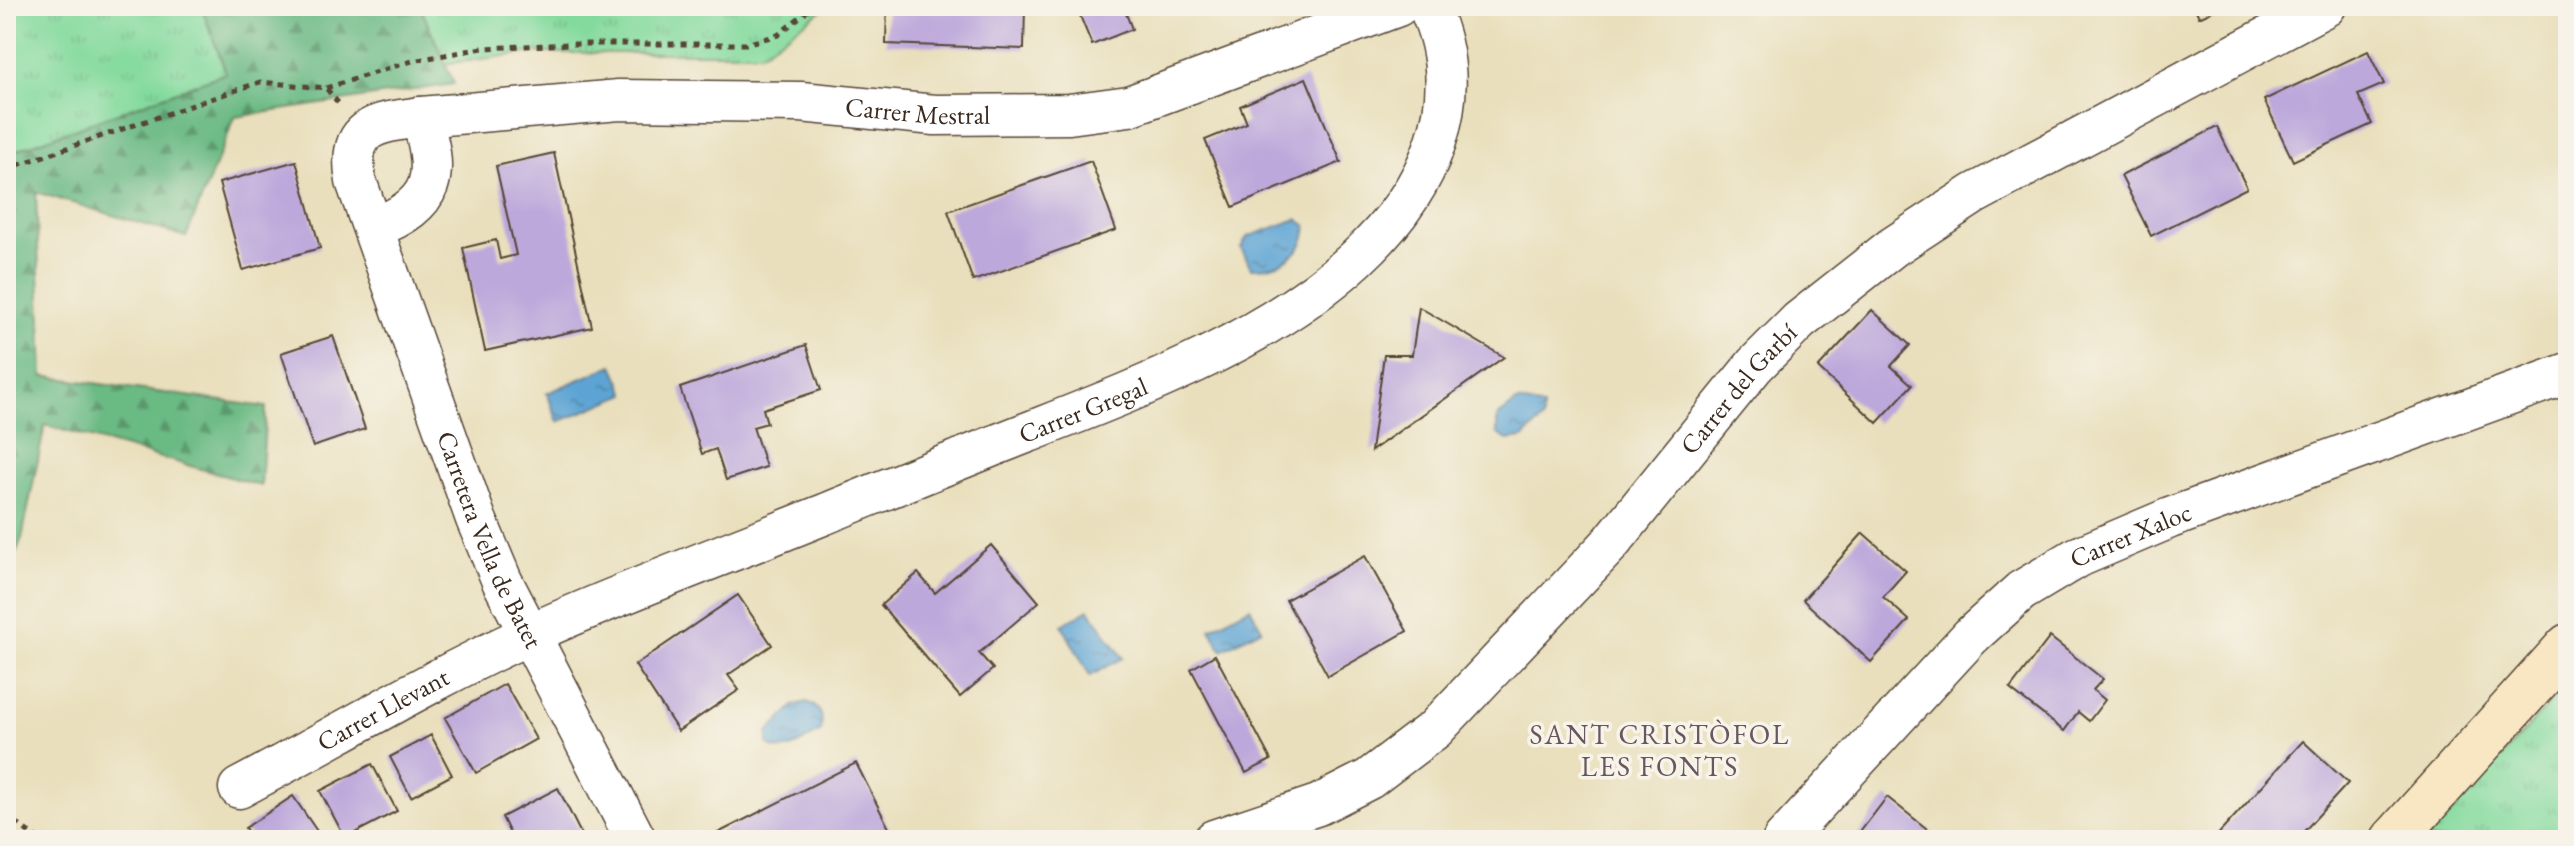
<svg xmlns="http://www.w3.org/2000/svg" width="2574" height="846" font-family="'EB Garamond',serif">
<defs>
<pattern id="grass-tufts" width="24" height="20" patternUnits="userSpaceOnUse" patternTransform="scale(2)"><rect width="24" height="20" fill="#83da9d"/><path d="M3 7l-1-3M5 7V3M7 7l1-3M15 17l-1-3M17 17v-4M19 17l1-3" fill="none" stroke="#72bb87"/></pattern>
<pattern id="forest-firs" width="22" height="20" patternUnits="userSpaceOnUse" patternTransform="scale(2)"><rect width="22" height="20" fill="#6aba84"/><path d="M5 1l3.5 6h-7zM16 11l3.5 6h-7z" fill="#58976b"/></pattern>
<pattern id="water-ripples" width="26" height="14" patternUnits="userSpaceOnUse" patternTransform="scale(2)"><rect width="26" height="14" fill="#5da4d4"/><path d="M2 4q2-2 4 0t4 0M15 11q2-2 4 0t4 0" fill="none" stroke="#4e86ab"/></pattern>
</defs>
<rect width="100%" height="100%" fill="#f7f3e8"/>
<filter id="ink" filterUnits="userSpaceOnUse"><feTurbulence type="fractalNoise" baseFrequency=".0125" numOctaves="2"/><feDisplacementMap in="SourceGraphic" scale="16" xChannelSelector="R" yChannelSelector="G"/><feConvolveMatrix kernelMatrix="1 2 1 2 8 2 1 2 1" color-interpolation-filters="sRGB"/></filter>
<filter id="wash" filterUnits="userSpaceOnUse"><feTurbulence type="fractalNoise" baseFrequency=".006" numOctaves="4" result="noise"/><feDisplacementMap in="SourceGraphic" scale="32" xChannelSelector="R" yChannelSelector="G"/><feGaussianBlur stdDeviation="1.8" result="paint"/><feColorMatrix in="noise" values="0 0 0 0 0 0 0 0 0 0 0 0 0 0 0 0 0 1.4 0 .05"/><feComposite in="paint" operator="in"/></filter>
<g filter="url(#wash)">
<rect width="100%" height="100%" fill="#e9dfbc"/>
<g fill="url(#grass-tufts)" stroke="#5f825e" stroke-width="2">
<polygon points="6,6 828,6 761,53 527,53 209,95 6,186"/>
<polygon points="2568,683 2568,840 2426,840"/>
</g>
<polygon fill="url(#forest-firs)" stroke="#527251" stroke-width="2" points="201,6 420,6 454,84 235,117 186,237 36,192 43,376 266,407 261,486 45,425 22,538 6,578 6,154 226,73"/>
<g fill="url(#water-ripples)" stroke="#4c6779" stroke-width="2">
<path d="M1297,219L1307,226C1305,256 1278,269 1251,268L1241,248L1247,237Z"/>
<polygon points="613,365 626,394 558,422 547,393"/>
<polygon points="1518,401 1543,407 1543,419 1523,438 1507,440 1497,433 1497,417"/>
<polygon points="1250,607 1262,629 1222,650 1210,629"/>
<polygon points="1089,609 1123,658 1090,676 1062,625"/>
<path d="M807,702C822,709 823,715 821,731C805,740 783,759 768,744V732L795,705Z"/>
</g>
<g id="blocks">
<g fill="#bda8db">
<polygon points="887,6 1025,6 1024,49 886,44"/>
<polygon points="1076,6 1123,6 1132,29 1092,45"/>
<polygon points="2194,6 2223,6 2199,17"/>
<polygon points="2368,51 2384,84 2358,95 2372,124 2293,161 2264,100"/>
<polygon points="1306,78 1341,162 1233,207 1205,140 1247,123 1240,106"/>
<polygon points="2217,127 2247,188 2151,236 2121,176"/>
<polygon points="554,153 592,327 485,351 463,248 496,240 500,259 516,255 496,166"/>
<polygon points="296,161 320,248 243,270 219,183"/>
<polygon points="1091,161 1116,230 973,281 948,211"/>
<polygon points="1419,307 1504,357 1371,451 1384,355 1412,355"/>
<polygon points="1872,310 1910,345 1891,366 1912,385 1877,423 1818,368"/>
<polygon points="333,336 365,429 313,447 281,353"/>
<polygon points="806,345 821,390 763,409 767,423 753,427 766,467 726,480 716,449 702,454 680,388"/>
<polygon points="1863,533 1906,571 1883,597 1909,620 1871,662 1803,600"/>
<polygon points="991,545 1039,602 979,653 993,669 960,697 881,605 918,573 935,593"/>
<polygon points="1365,556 1407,631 1328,676 1286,600"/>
<polygon points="738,595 772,645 728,675 739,690 678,731 635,665"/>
<polygon points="2050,637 2103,679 2093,690 2105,700 2089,721 2078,712 2064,731 2010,689"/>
<polygon points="1215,655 1271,760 1246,773 1191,669"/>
<polygon points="505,684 536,739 476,773 445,718"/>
<polygon points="431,735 452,775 411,797 390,757"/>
<polygon points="2303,741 2348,783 2296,840 2213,840"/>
<polygon points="856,763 895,840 719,840 716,834"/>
<polygon points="372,764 397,811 345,838 320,791"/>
<polygon points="558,788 584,840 513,840 502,817"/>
<polygon points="293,796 323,840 253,840 245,828"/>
<polygon points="1887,797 1941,840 1854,840"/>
</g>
</g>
</g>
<g filter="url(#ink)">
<use href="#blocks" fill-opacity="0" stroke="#554536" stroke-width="2"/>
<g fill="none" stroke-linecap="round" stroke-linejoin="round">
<defs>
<g id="minor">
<path id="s1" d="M421,117L619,100L801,102L935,115L1069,114L1129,106L1398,6"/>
<path id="s2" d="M374,228C436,204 440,176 421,117C375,123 346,126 356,181L476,519L502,581L636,840"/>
<path id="s3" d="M239,788C335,737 431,679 530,634C625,591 724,555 820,516C889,488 957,460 1026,433C1138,389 1267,341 1356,259C1428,193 1472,100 1428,6"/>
<path id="s4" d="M1214,840L1318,805L1369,779L1435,729L1610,544L1755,365L1799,321L1893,247L1974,194L2326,6"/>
<path id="s5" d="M1783,840L1971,636L2021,591L2076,558L2170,518L2568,373"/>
</g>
<polyline id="secondary" points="2393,840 2568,646"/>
</defs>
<use href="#minor" stroke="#554536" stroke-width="43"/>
<use href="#secondary" stroke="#554536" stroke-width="47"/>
<g stroke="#554536" stroke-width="5" stroke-dasharray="6 6" stroke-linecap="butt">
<polyline points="326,88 412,61 483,48 569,44 746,44 778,35 813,6"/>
<polyline points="6,169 260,82 326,88 339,104"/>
<polyline points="6,815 39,840"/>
</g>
<use href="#minor" stroke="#fff" stroke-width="40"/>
<use href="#secondary" stroke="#f9e7c3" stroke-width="44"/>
</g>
</g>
<g text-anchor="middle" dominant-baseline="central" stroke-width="7" stroke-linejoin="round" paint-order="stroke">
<g font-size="26" fill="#3b2a1e" stroke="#f7f3e8">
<text stroke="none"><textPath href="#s1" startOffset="498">Carrer Mestral</textPath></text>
<text stroke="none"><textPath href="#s4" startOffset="706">Carrer del Garbí</textPath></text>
<text stroke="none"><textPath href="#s3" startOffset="926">Carrer Gregal</textPath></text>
<text stroke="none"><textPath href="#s5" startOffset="468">Carrer Xaloc</textPath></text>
<text stroke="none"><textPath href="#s2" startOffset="634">Carretera Vella de Batet</textPath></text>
<text stroke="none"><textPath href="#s3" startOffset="164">Carrer Llevant</textPath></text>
</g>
<g font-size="28" letter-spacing="2" fill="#685660" stroke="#f7f3e8">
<text x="1660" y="734">SANT CRISTÒFOL<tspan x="1660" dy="32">LES FONTS</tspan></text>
</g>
</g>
<rect width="2574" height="846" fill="none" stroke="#f7f3e8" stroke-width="32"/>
</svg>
